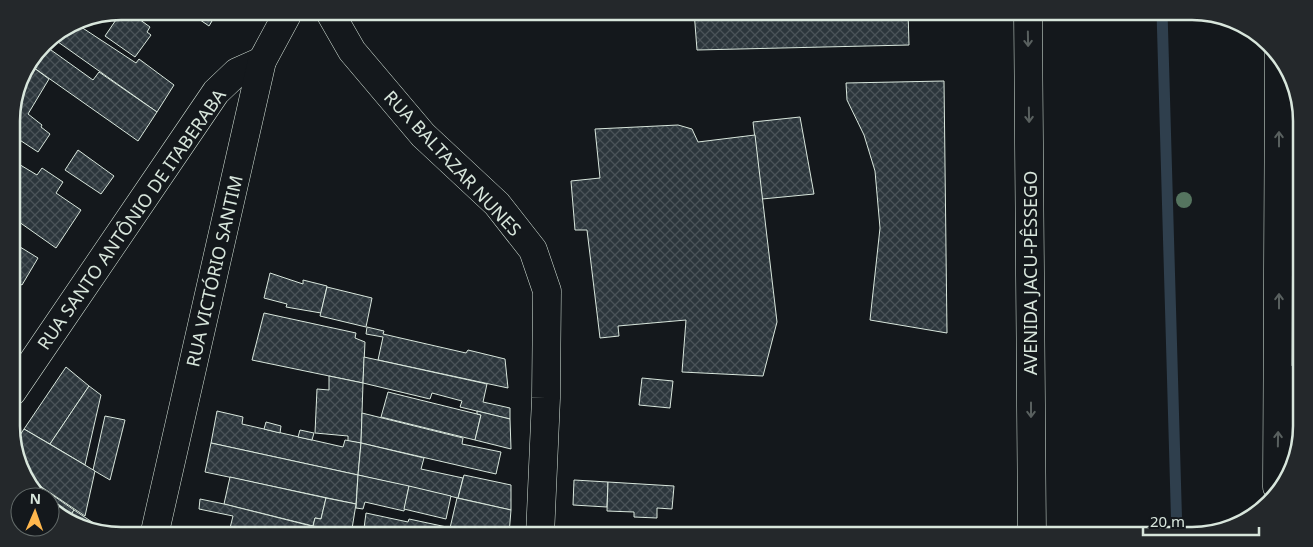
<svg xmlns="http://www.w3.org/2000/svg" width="1313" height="547" font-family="'Noto Sans',sans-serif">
<defs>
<pattern id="building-cross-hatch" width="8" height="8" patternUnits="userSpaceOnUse" patternTransform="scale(1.25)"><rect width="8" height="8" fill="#2c363c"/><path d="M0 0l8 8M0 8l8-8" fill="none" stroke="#4a5358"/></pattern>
</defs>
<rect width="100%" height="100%" fill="#14181c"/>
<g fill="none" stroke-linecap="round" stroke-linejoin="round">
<polyline stroke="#2f3f4d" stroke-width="11" points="1162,11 1177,536"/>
</g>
<g fill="url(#building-cross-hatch)" stroke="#d8e6dc">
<polygon points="122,11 128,11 150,27 147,32 151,35 135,57 105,36"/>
<polygon points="187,11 218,11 209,26"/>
<polygon points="694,11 908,11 909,45 697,50"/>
<polygon points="75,23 136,63 139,59 174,85 157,112 51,37"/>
<polygon points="44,45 93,80 99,72 157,112 138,141 30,65"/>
<polygon points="30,65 49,79 28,114 42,125 41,127 50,134 38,152 12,135 12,114 22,77"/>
<polygon points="944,81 947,333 870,320 880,228 875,171 864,135 847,100 846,83"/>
<polygon points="800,117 814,194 762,199 753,122"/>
<polygon points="678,125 692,129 698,142 755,135 777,322 763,376 682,372 686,320 618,326 619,336 600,338 587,230 575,230 571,181 600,178 595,129"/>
<polygon points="78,150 114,176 101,194 65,170"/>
<polygon points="17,163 37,175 42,168 63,182 56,193 81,210 56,248 12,217 12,175"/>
<polygon points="12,242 38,258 22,285 12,280"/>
<polygon points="270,273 303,284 303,280 327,286 321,313 286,307 287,304 264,298"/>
<polygon points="327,287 372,298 366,327 320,316"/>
<polygon points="264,313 356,333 355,338 365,342 363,383 252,360"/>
<polygon points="367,327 384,331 383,334 466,353 468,350 505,359 508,388 378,360 383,337 366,334"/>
<polygon points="364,357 487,384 483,402 510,408 510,419 460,407 462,401 432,393 430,399 363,383"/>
<polygon points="66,367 89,386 50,444 24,429"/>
<polygon points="329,376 363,383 361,443 348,441 348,436 315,433 317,389 329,390"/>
<polygon points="642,378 673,381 670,408 639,405"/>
<polygon points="89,386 101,395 85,465 50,444"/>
<polygon points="388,392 481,415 475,440 381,417"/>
<polygon points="217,411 243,417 242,424 343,447 345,440 361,443 358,475 211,443"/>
<polygon points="477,411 510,419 511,449 475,440 481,415 477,414"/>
<polygon points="362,413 463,438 462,444 501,452 496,474 361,443"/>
<polygon points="105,416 125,420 110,480 93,470"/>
<polygon points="266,422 281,426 280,433 264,429"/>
<polygon points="24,429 95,471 85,516 28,478 14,444"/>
<polygon points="300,430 314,433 312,440 298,437"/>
<polygon points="211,443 358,475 356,504 205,472"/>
<polygon points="361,443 424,458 421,469 463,478 458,498 358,475"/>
<polygon points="358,475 409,486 404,511 365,502 363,509 356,508"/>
<polygon points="464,475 511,485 511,510 458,498"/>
<polygon points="230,477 326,498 321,519 315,518 313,526 224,504"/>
<polygon points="28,478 74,510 68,519 50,505 50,497 40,497 34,493"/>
<polygon points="574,480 608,482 607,507 573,505"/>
<polygon points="608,482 674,486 672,509 657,508 657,518 634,517 634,512 607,511"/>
<polygon points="409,486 451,496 446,519 404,509"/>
<polygon points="326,498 356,504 351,535 313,526 315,518 321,519"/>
<polygon points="457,498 511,510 509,534 476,527 474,533 450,528"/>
<polygon points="200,499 224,504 351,536 228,536 233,516 199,509"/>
<polygon points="74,510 92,522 87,529 80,527 68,519"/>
<polygon points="366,513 408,522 409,519 489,536 363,536"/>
<polygon points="92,522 99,527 109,533 87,529"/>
</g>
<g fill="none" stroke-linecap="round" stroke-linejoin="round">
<defs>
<g id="minor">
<polyline points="329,11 352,51 423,135 497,204 533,250 547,291 546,398 540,536"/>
<polyline points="1279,261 1301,263"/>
<polyline points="12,392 216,92 237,72 262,61"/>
<polyline points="154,536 262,61 289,11"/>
</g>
<g id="highway">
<polyline points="1028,11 1032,536"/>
<polyline points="1287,379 1301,429"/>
<polyline points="1277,487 1279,54"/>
</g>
</defs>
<use href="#minor" stroke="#d8e6dc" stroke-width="29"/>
<use href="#highway" stroke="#d8e6dc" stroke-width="29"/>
<use href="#minor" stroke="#14181c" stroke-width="28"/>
<use href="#highway" stroke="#14181c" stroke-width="28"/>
</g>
<circle fill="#55745f" cx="1184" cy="200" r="8"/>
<defs><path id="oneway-shaft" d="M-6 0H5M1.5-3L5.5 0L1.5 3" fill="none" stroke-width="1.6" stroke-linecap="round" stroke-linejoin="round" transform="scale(1.25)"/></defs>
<g stroke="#59605f">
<use href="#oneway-shaft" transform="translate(1028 39) rotate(89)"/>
<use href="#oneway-shaft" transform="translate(1029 115) rotate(89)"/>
<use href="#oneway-shaft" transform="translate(1279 139) rotate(-90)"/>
<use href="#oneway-shaft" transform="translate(1279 301) rotate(-90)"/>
<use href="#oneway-shaft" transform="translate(1031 410) rotate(90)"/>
<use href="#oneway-shaft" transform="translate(1278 439) rotate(-89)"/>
</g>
<g text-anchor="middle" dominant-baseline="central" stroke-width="4" stroke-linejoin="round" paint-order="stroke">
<g font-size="18" fill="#d8e6dc" stroke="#14181c">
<text transform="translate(453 163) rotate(47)">RUA BALTAZAR NUNES</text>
<text transform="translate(131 219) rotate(-55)">RUA SANTO ANTÔNIO DE ITABERABA</text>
<text transform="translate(214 271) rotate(-77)">RUA VICTÓRIO SANTIM</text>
<text transform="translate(1030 273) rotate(-90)">AVENIDA JACU-PÊSSEGO</text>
</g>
</g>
<path d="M0 0H1313V547H0ZM121 20H1192A101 101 0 0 1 1293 121V426A101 101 0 0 1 1192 527H121A101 101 0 0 1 20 426V121A101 101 0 0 1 121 20Z" fill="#24282b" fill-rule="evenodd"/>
<path fill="none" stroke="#d8e6dc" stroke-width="2.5" d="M121 20H1192A101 101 0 0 1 1293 121V426A101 101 0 0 1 1192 527H121A101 101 0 0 1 20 426V121A101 101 0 0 1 121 20Z"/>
<g transform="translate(35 512) rotate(2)"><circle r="24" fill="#14181c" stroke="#626a69"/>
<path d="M0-4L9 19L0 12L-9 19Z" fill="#ffb74d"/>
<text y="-8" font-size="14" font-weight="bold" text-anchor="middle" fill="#d8e6dc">N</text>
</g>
<path d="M1143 527v8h116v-8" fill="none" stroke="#d8e6dc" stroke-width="2.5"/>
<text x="1150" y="527" font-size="15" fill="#d8e6dc" stroke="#14181c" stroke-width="4" paint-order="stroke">20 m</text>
</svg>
